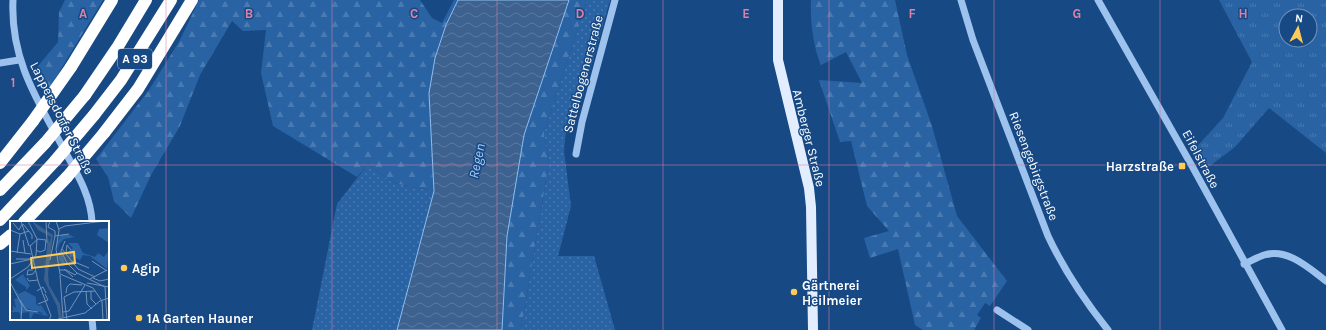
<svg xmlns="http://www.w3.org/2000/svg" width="1326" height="330" font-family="Karla,sans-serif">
<defs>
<pattern id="grass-dots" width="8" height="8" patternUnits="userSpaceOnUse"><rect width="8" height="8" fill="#2963a4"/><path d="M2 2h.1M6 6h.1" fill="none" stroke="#497ab2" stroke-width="1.8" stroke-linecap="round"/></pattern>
<pattern id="forest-firs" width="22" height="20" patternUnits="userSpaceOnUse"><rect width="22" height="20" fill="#2963a4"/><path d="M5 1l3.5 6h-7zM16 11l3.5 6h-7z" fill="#497ab2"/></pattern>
<pattern id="park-tufts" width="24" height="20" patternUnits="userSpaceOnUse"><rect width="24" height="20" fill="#2963a4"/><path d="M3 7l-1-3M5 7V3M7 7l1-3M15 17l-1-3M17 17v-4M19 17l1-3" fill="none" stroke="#497ab2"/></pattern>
<pattern id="water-waves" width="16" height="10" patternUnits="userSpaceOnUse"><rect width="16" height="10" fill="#3d628f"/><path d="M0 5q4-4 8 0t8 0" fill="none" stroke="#5a7aa0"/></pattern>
</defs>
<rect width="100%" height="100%" fill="#174985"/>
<g fill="url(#grass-dots)">
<polygon points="587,0 610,0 582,99 566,130 564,151 571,206 558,256 594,256 615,330 521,330 549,162 544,133"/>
<polygon points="368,164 393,183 434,191 397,330 312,330 337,204"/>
</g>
<g fill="url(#forest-firs)">
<polygon points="65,0 103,0 50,87 45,82 38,66 58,42 59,12"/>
<polygon points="199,0 420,0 432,18 442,23 454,0 458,0 446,25 435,58 429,93 434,191 393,183 368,164 357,177 273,126 261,73 266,30 243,31 232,21 200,75 180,126 151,175 131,218 114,201 108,177 96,159 149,90 180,40"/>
<polygon points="569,0 587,0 544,133 549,162 521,330 502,330 507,236 524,135"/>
<path d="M811,0H895L907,55L932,126L957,216L1007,281L990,306L985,303L977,315L981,318L974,330H923L915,325L898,249L870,258L864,238L889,231L867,206L851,141L840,142L819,80L862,83L846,52L821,65C813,46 810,20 811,0Z"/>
</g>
<path fill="url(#park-tufts)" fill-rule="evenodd" d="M1219,0H1326V153L1269,108L1235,147L1203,171L1192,152L1223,118L1252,62ZM1286,16H1310V40H1286Z"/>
<polygon fill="url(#water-waves)" stroke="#8ebef0" points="458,0 569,0 524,135 507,236 502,330 397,330 434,191 429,93 435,58 446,25"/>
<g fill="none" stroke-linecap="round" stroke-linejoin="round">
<g stroke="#9cc2ed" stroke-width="7">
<path d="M13,0C10,62 40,104 68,157C79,177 91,198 92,222"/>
<path d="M961,0L973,40L1048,236C1064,270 1084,300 1108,330"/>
<polyline points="1098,0 1192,166 1282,330"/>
<polyline points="0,63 19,60"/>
<polyline points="576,154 582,122 615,0"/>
<path d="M1244,264C1251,261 1258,257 1264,255C1288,248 1309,268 1326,281"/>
<polyline points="997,310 1028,330"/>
<polyline points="92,319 93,330"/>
</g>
<polyline stroke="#e2eeff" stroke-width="10" points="778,0 778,60 809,188 811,207 813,330"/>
<g stroke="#fff" stroke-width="12">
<polyline points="71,67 112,0"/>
<polyline points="85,95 117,48 146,0"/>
<polyline points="94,115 121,80 171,0"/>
<polyline points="104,133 138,89 192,0"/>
<polyline points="0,163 33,121"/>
<polyline points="0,190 45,143"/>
<polyline points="0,220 55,161"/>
<polyline points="24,222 67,177"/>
<polyline points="0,244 11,235"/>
</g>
<g stroke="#fff" stroke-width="12">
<polyline points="33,121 71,67"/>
<polyline points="45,143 85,95"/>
<polyline points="55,161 94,115"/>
<polyline points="67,177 104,133"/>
</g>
</g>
<path fill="none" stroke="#dd80a5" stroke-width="1" stroke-opacity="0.55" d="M166,0V330M332,0V330M497,0V330M663,0V330M829,0V330M994,0V330M1160,0V330M0,165H1326"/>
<g fill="#ffcb58" stroke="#174985" stroke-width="1.5">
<rect x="1178" y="162" width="8" height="8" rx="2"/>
<circle cx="124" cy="268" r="4"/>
<circle cx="794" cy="292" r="4"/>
<circle cx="139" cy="318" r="4"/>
</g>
<g text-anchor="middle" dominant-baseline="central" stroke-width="3" stroke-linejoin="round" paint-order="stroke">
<rect fill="#174985" stroke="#b9c8da" stroke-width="1" x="118" y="49" width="34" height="20" rx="3"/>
<g font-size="12" font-weight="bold" fill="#fff">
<text x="135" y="59">A 93</text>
</g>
<g font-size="13" fill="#fff" stroke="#174985">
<text transform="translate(583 74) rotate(-75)">Sattelbogenerstraße</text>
<text transform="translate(62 118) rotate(63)">Lappersdorfer Straße</text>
<text transform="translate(809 138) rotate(76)">Amberger Straße</text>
<text transform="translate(1201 159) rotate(62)">Eifelstraße</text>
<text transform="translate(1034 166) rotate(69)">Riesengebirgstraße</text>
</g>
<g font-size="13" font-weight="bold" fill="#fff" stroke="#174985" text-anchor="start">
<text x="1174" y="166" text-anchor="end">Harzstraße</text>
<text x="132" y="268">Agip</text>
<text x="802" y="285">Gärtnerei<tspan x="802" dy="15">Heilmeier</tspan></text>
<text x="147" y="318">1A Garten Hauner</text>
</g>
<g font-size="14" font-style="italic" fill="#a8ccf5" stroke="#174985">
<text transform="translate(477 161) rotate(-78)">Regen</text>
</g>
</g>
<g transform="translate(10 221)">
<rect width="99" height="99" fill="#174985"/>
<path d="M13,53L20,65L16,69V66L5,59Z" fill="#2963a4"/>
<path d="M57,13L65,16L54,18L49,23L48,31L51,30L55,42L53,46L49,38L47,22L51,14ZM5,67L18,89L32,93L33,89L28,85L31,84L38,95L24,92L20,99L19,91L12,92L11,96L9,91H0L3,90V85L6,87L4,78L8,77Z" fill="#2963a4"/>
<path d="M15,70L26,76V83L33,89V92L15,87L8,73Z" fill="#2963a4"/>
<path d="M99,7V22L87,14L89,8ZM58,22H68L73,32L85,36L88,32L94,36L99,29L97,48L80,35L73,34L70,39L62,35L60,37L59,30L63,27Z" fill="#2963a4"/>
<path d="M22,0L43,14L38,53L39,64L50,83L52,99H49L47,85L34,59L38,15L39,22L41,16L28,9Z" fill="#3d628f"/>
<path fill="none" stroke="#7492b6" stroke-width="1" d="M11,0L19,25M36,0L37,22M46,0L49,9L46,28L50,53L83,67L92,80L93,99M3,2L9,9L12,3M13,3L22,14V18M49,8L55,5L95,0M0,9L10,13L19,10M45,15L59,13M13,19L15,32M55,20L51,30L57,42L67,52L95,66M20,24L28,60L41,95L39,99M20,25L28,18L36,19L35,29L30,31L26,29M52,28L68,48L85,56M0,30L21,33M7,32L10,13M56,32L57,24L61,29M6,38H21M40,39L45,15V10L38,6L40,0M62,40L79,47M82,40L97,50M0,43L22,38M54,48L63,56M23,49H18L17,54L23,53L25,50M49,49H56L65,54L67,52M50,54L53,96M17,57L19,60L28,59M83,57L90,60L99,58M0,58L18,46L26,34L27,18L18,0M80,58L97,49M0,61L12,84L11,99M77,62L99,66M95,66L97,99M27,70L33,66L36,72M76,70L77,83L82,88M81,70V78L86,83M56,72L57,66L60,63L72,64M54,76L64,71L85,70M54,76L57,99M10,79L16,89L28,91M28,83L38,79L35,73M53,91L59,90L75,64M48,98L75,92L90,80L99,77"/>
<path fill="#ffcb58" fill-opacity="0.15" stroke="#ffcb58" stroke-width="2" d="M64,31L65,42L22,47L21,37Z"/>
<rect width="99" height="99" fill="none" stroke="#fff" stroke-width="2"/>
</g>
<g font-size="13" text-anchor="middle" font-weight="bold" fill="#dd80a5" stroke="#174985" stroke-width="3" stroke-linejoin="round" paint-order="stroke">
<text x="83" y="18">A</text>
<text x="249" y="18">B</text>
<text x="414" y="18">C</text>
<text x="580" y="18">D</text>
<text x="746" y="18">E</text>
<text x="912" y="18">F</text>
<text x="1077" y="18">G</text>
<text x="1243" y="18">H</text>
<text x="13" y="87">1</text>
</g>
<g transform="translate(1298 28) rotate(7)"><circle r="19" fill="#174985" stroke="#7492b6"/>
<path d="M0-3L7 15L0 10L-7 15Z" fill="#ffcb58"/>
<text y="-6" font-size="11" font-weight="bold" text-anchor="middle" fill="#ffffff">N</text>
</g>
</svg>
